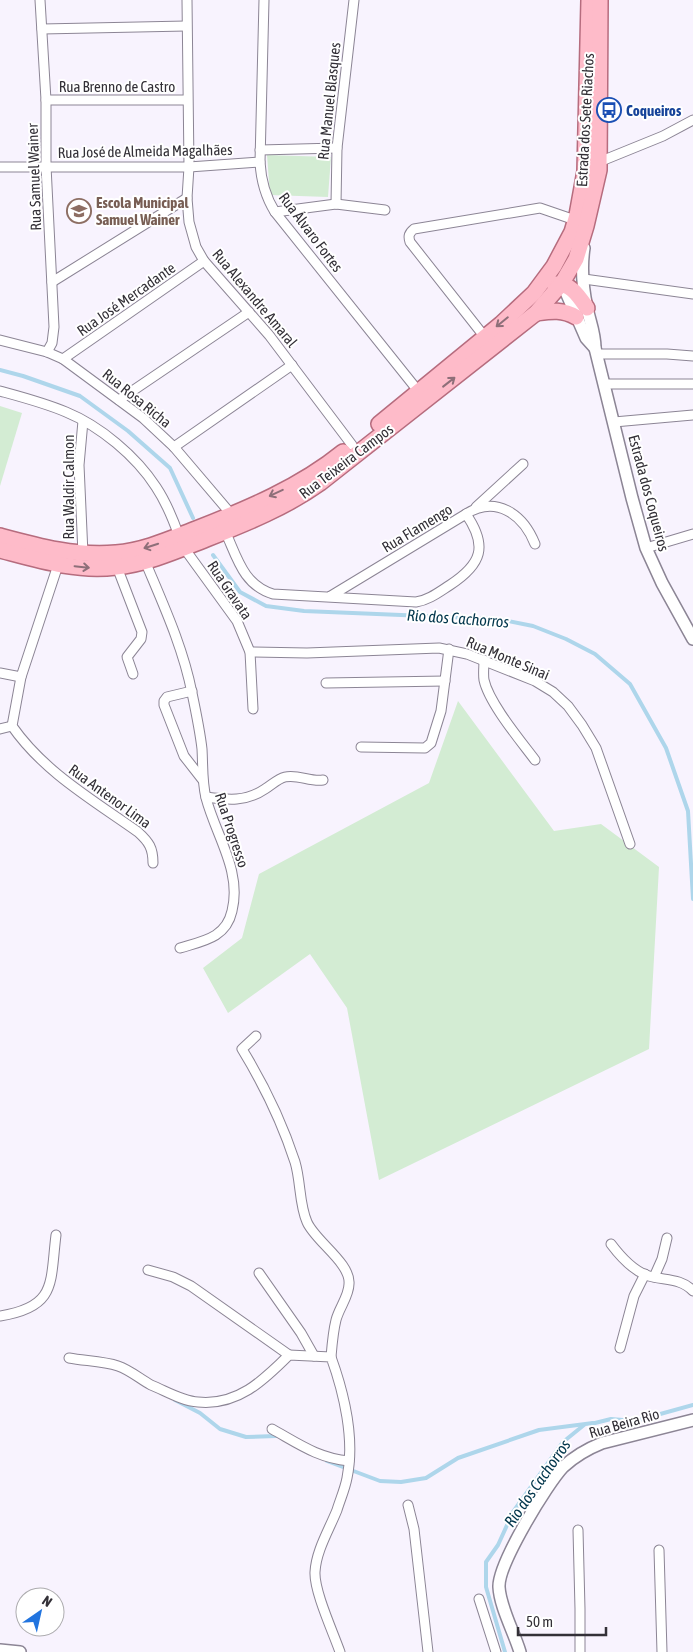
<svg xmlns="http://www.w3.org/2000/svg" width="693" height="1652" font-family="'Asap Condensed',sans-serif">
<rect width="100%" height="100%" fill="#f8f3fe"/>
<g fill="#d3ecd3">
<polygon points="267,155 331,157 328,197 270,195"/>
<polygon points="0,406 22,413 0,486"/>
<polygon points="458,701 554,831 601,824 659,867 649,1049 379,1180 347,1008 310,954 228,1013 203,968 242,938 259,874 429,783"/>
</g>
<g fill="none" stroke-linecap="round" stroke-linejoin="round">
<g stroke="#aed6eb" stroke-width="4">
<polyline points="0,370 23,376 80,396 128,431 170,468 193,518"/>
<polyline points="213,555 240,592 266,606 304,611 498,619 533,626 566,639 595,654 630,684 666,748 688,811 693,899"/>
<polyline points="175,1400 200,1413 220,1429 246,1437 276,1436"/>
<polyline points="591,1424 611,1419 635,1421 693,1405"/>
<polyline points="327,1461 380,1481 401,1482 426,1478 458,1458 539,1430 593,1423"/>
<polyline points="505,1652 486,1587 486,1562 498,1545 513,1512 563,1442 584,1425"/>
</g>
<defs>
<g id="minor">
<polyline points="40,0 46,100 46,166 54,327 52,343 47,352"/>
<polyline points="187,0 189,167 187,198 189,222 196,247 204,261 269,335 352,445"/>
<path d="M264,0L260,162C261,181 265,196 275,212L419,392"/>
<polyline points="42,29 186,26"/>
<polyline points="46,100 187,100"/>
<polyline points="260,150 337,148"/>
<polyline points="599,162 663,136 693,120"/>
<polyline points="0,167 189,167 260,162"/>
<polyline points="336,204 337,148 354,0"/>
<polyline points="275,212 336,204 385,210"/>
<polyline points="584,279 693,294"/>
<polyline points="52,282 187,198"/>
<path d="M484,336L410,242C408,236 409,233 414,229L540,208L575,220"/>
<polyline points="0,340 47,352 63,359 143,418 174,447 231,514"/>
<polyline points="598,354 667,354 693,356"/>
<polyline points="63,359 204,261"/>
<polyline points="605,384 693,384"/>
<path d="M0,391C22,397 45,403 66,412C100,426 136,456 156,487C166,502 173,519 179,536"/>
<polyline points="119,400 249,312"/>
<polyline points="614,422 693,415"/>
<polyline points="174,447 292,365"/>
<polyline points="476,507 523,464"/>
<path d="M466,514C496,495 523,514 535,544"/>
<path d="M225,531C237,557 243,585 273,594L416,602C429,600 439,592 450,585C482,564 488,546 466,514L329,597"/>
<polyline points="184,548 237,621 250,652 253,709"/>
<polyline points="646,548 693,534"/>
<polyline points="83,554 79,465 83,421"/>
<path d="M145,561C163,604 183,647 192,693C196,712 200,731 202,749C203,766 202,782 206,798C216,836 242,871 232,911C226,938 203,941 180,948"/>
<path d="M58,565L21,677L12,726C44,772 93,800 138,832C149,842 153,848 153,863"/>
<polyline points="117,567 142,632 141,639 127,657 133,674"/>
<polyline points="250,652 307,653 439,648 467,654 535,681 553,692 568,706 582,725 596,748 630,844"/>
<path d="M484,660C484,667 483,674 484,680C489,703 520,740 535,760"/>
<polyline points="0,673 21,677"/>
<polyline points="326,683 445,681"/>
<polyline points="192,691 167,697 164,701 164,705 184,756 202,779"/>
<polyline points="0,729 12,726"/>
<polyline points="361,747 425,748 431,743 441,711 449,649"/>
<path d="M206,797C228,800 246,802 265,789C272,785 277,779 285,777C298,774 310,782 323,780"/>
<path d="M256,1036L242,1049C264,1085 282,1122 295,1162C301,1182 299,1204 307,1222C315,1241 351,1263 349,1284C349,1296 339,1308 336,1320C333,1332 332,1345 331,1357"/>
<path d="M611,1244C620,1256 631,1269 646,1275C662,1281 680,1277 693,1291"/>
<polyline points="148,1270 173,1277 191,1286 289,1355"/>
<polyline points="259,1273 301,1333 314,1356"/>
<polyline points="654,1277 662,1259 667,1238"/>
<path d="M0,1316C57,1307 50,1283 56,1235"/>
<polyline points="620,1348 634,1296 645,1274"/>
<path d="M69,1358C85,1361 103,1361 118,1366C130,1370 140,1379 151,1385C166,1391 182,1401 198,1402C237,1406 263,1381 289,1355L331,1357C344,1393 355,1440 347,1478C345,1489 340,1500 337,1510C329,1530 316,1551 315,1572C314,1591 333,1632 340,1652"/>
<path d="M272,1429C299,1444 318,1458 349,1461"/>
<polyline points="408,1505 414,1529 428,1652"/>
<polyline points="578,1530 580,1609 580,1652"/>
<polyline points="659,1550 662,1652"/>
<polyline points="479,1599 496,1652"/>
</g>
<g id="tertiary">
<path d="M584,248C581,267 583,289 587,308C590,322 595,333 595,348L632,498L646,548L662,583L693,639"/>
<polyline points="562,283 586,338 595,348"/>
<polyline points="0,1650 20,1652"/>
<path d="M520,1652C514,1632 500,1607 499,1587C498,1564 547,1484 563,1467C575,1456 587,1449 602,1443L693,1420"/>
</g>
<g id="primary">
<path d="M554,284C571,283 578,295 587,308"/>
<path d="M536,313C551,311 562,309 576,317"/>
<polyline points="379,424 501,324 534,293 554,266 572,232 577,215 585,171 589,0"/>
<path d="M0,536C37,546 77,557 116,553C143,551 170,539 196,529C247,509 300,487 343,452"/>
<path d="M0,550C38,560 76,572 116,567C146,564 176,551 204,540C244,524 285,508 320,483L536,313L562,283L576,259L586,226L599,170L600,0"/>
</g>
</defs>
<use href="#minor" stroke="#8c8595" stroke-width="11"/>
<use href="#tertiary" stroke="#8c8595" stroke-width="14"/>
<use href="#primary" stroke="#b66c7e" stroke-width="18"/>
<use href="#minor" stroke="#fff" stroke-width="9"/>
<use href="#tertiary" stroke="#fff" stroke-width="11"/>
<use href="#primary" stroke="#febbc9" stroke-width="15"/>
</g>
<defs><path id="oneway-shaft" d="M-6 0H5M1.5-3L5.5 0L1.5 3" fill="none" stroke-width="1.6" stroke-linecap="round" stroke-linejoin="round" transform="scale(1.25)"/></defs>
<g stroke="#8e6f79">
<use href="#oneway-shaft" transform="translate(502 322) rotate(141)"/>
<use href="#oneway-shaft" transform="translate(449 382) rotate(-38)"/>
<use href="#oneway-shaft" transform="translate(276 493) rotate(155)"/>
<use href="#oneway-shaft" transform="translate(151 546) rotate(162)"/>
<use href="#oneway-shaft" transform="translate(82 567) rotate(6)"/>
</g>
<defs>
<symbol id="bus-ring" viewBox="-11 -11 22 22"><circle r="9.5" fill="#fff" stroke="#1a4fb4" stroke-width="1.5"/><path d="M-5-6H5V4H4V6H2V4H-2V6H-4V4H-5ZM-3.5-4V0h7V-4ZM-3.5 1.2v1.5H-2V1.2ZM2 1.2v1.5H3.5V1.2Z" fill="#1a4fb4"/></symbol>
<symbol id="school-ring" viewBox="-11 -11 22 22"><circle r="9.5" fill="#fff" stroke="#8d6e63" stroke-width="1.5"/><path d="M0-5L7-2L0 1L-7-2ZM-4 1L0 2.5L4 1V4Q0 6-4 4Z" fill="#8d6e63"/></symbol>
</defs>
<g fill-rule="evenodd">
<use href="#bus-ring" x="595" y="96" width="28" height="28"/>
<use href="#school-ring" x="65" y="197" width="28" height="28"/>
</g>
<g text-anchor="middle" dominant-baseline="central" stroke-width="4" stroke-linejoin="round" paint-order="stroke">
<g font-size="15" fill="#333037" stroke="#fff">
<text x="117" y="86">Rua Brenno de Castro</text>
<text transform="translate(329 101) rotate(-84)">Rua Manuel Blasques</text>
<text transform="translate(585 120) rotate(-87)">Estrada dos Sete Riachos</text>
<text transform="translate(145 151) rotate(-1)">Rua José de Almeida Magalhães</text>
<text transform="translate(34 177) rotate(-92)">Rua Samuel Wainer</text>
<text transform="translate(311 232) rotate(53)">Rua Álvaro Fortes</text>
<text transform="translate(255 298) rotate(50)">Rua Alexandre Amaral</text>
<text transform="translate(126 299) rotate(-35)">Rua José Mercadante</text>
<text transform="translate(137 398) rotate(39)">Rua Rosa Richa</text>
<text transform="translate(346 461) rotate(-37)">Rua Teixeira Campos</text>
<text transform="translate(68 487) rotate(-90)">Rua Waldir Calmon</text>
<text transform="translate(649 493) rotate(75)">Estrada dos Coqueiros</text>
<text transform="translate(417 528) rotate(-31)">Rua Flamengo</text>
<text transform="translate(230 590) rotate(56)">Rua Gravata</text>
<text transform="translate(508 658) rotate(23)">Rua Monte Sinai</text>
<text transform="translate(110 796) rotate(36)">Rua Antenor Lima</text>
<text transform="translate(232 830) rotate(72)">Rua Progresso</text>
<text transform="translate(624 1423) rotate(-16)">Rua Beira Rio</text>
</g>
<g font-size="15" font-weight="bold" fill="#164399" stroke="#fff" text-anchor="start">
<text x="626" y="110">Coqueiros</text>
</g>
<g font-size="15" font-weight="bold" fill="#785e54" stroke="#fff" text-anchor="start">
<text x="96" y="202">Escola Municipal<tspan x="96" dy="17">Samuel Wainer</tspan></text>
</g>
<g font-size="16" font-style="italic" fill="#00354b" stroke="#fff">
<text transform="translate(458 618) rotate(4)">Rio dos Cachorros</text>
<text transform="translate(537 1483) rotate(-55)">Rio dos Cachorros</text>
</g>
</g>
<g transform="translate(40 1612) rotate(34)"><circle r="24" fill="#ffffff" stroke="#adacaf"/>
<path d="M0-4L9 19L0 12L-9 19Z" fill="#2174df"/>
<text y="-8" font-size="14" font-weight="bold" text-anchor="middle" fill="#333037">N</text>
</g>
<path d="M518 1627v8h88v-8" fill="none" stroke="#333037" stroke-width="2.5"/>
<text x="526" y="1627" font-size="15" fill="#333037" stroke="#ffffff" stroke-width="4" paint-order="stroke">50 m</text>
</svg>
